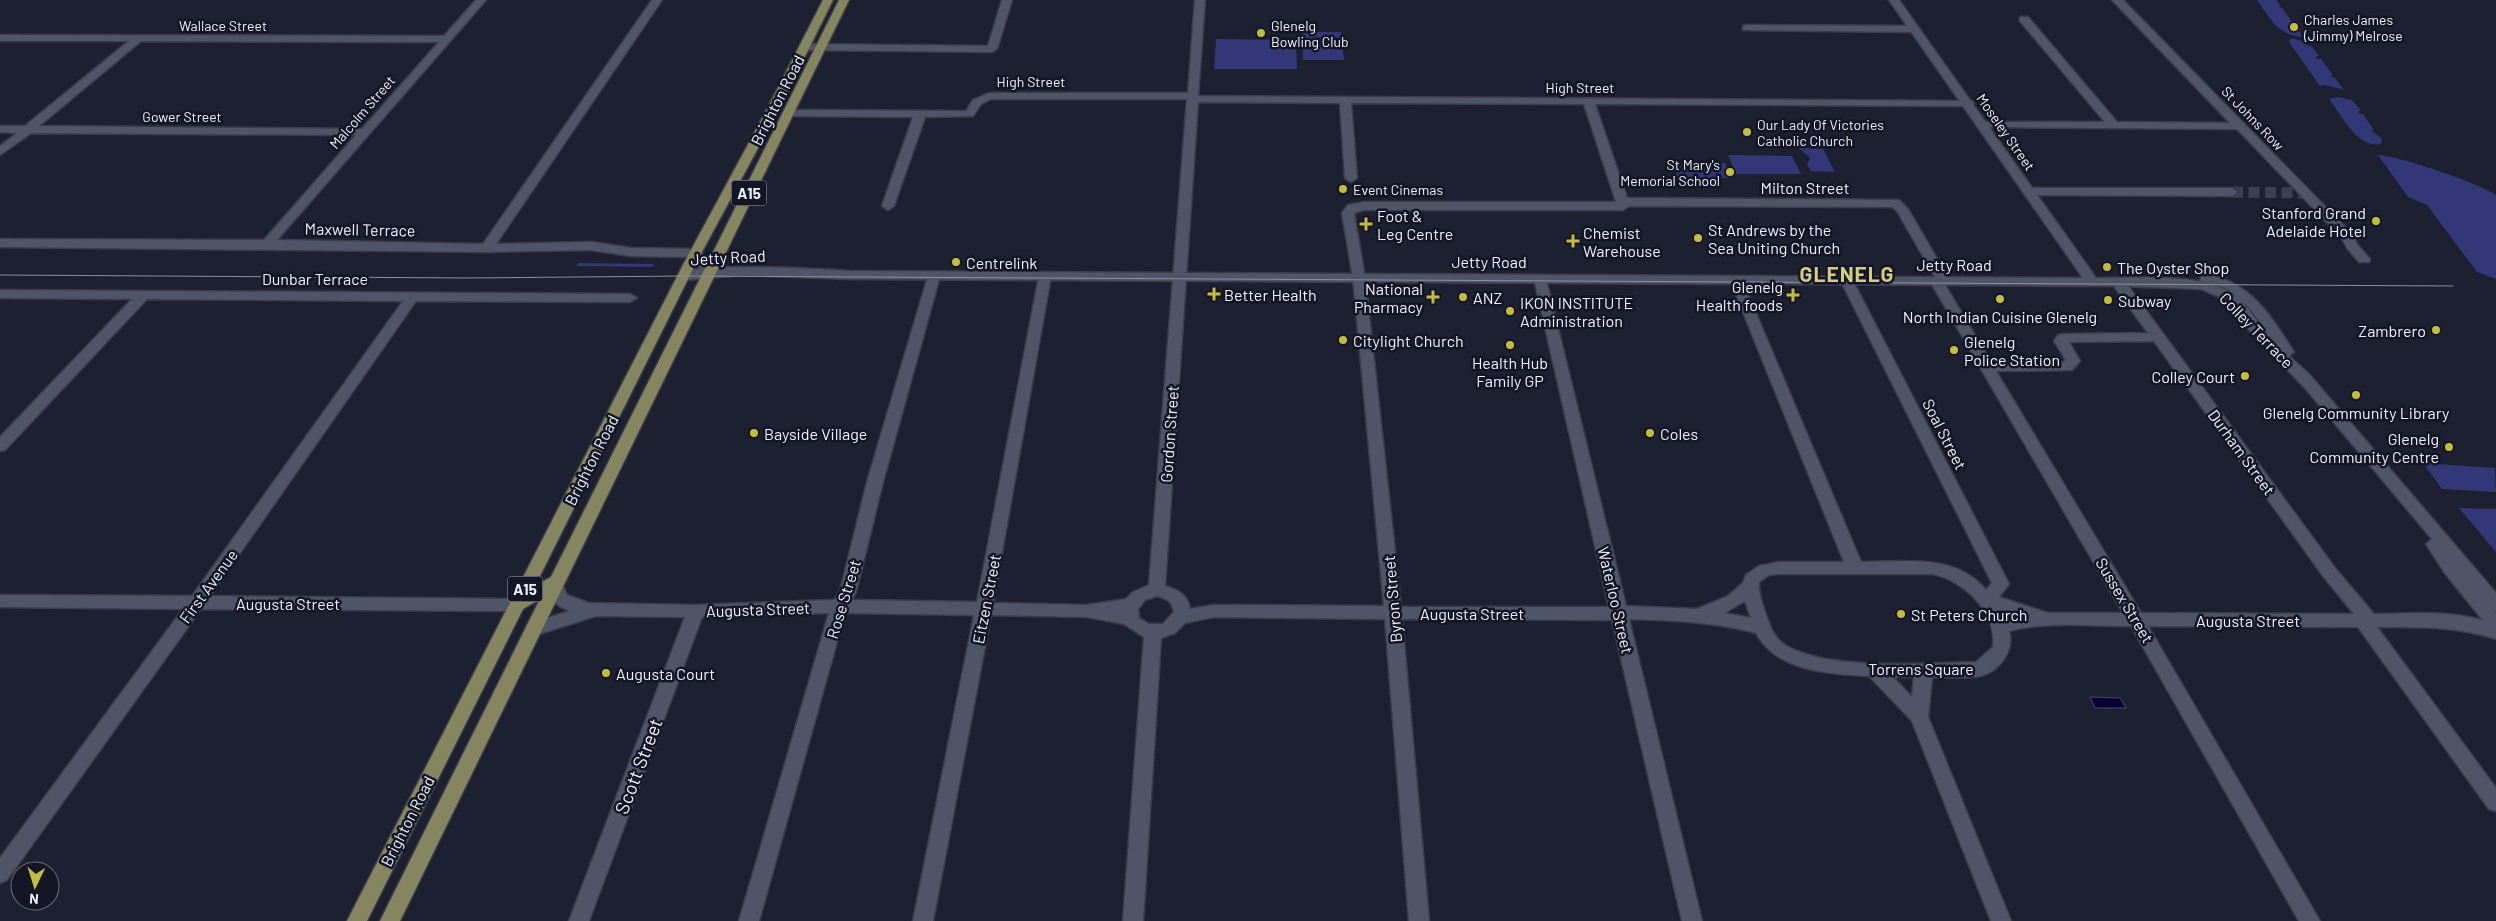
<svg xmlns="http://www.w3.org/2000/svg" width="2496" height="921" font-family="Barlow,sans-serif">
<rect width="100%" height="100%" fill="#1d2030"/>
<g fill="#323777">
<path d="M2257,0H2276L2281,6L2278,7L2282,8L2303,37C2278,36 2270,18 2257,0Z"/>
<polygon points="1302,32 1341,32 1344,60 1303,60"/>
<polygon points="2291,38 2308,43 2308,46 2311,46 2319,56 2316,56 2317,59 2321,59 2333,75 2330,76 2335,78 2344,90 2325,85 2320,86 2289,42"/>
<polygon points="1216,39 1296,40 1297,69 1214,69"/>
<path d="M2337,97L2352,100L2361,111H2358L2359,114H2363L2374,130H2371L2382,139L2381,144C2357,149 2342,115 2329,99Z"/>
<polygon points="1799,148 1823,149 1835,172 1811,171 1807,165 1810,158"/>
<polygon points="1728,155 1792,156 1801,174 1736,174"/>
<path d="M2378,155C2399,156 2479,183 2496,195V279L2477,272L2427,205L2408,197Z"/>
<polygon points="1672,162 1725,163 1732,178 1678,178"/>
<polygon points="578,263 654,264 652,267 576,266"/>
<polygon points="2423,463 2495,468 2496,492 2442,489"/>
<polygon points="2459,508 2496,509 2496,552"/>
</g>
<polygon fill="#070033" stroke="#4c486f" points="2090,697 2120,698 2126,708 2095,708"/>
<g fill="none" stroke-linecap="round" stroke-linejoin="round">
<polyline stroke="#3c3f4f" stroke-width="11" stroke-dasharray="11 5.5" stroke-linecap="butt" points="2232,192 2305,193"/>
<defs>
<g id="minor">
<path d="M476,0H486L277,240L483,244L652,0H662L496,244L591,242L631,248L696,249L700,250L715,272L714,275H704L692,257L631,256L591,250L487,252L0,247V239L264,240L356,135L31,133L0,155V146L17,133L0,132V126H25L129,41H0V35L444,36ZM141,41L439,42L362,129L39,126Z"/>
<polygon points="1002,0 1012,0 997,49 992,52 804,50 799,47 804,44 988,46"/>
<path d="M1195,0H1205L1198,96L1972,101L1974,103L1968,106L1595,104L1627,198L1899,200L1908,209L1950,281L1945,285L1991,362H2063L2066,360L2054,341L2058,335L2063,334L2148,333L2111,282L2113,279H2123L2335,568L2374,614C2414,614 2458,609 2496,625V639C2457,626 2418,627 2377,627L2496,788V811L2489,809L2358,627L2148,626L2320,921H2299L2131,626C2091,626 2048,621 2009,631C2015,650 1999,672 1980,676C1965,679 1947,677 1932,677L1928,717L2011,921H1991L1912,721L1869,676C1830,674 1777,672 1756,633C1714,622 1672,620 1629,619L1702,921H1682L1612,620L1402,619L1429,921H1409L1385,619L1214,617L1185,623L1175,633L1161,638L1143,921H1123L1144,637L1124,624L1087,617L991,615L933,921H913L974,615L845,613L759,921H739L829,613L702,617L589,921H569L685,617L596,616L533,636L527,634L525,629L527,624L570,611C558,607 541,595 549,581L555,579L561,581L567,595L589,603L696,605L834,600L840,591L867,482L929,273L934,272L940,276L883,482L856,592L852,600L977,602L1039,276L1045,272L1051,276L993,603L1087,605L1126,599L1133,592L1149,585L1187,99H991L981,104L973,116L925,117L894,206L888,210L882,206L913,117L788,116L782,113L788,110L966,111L973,100L989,93H1188ZM1198,102L1340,103L1345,178L1351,182L1357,178L1351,103L1584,104L1616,202H1364L1348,205L1342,213L1353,278L1384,606L1214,605L1190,609C1188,595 1178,590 1165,586ZM1629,206L1892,207L1897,211L1935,277L1930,281L2123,613H2048L1999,597L2009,584L1853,281L1847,277L1841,281L1992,583L1986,590C1956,553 1903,562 1861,562L1742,280L1736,276L1730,280L1844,562H1778L1759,566L1746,575L1743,583L1728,596L1697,609L1626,606L1546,279L1540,275L1534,279L1609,607H1401L1365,278L1354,213L1364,210H1623ZM2154,341L2323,576L2354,614L2141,613L1996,371L2072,370L2080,361L2069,342ZM1778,574H1933C1964,581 1997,612 1993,647L1976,662C1928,663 1819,672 1781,642C1772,634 1769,623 1765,612C1762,602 1758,593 1759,582L1769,575ZM1157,596C1167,599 1172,601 1174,612L1163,624H1149L1139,618L1138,609L1145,600ZM1745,601L1751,618L1724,613ZM1999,610L2018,616L2004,619ZM1893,677H1914L1912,697Z"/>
<polygon points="2112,0 2123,0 2352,234 2357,244 2370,259 2369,262 2359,262 2347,248 2342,238 2237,129 1979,127 1977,125 1983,122 2105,122 2020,21 2020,17 2028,17 2117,122 2230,123"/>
<polygon points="1747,25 1915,26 1920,29 1915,32 1743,30 1743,26"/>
<polygon points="2029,188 2232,188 2238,192 2232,196 2025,195 2023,192 2025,189"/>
<polygon points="0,290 630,294 637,298 630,302 416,301 210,596 517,599 523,600 525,605 523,610 517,611 201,609 7,880 0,883 0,858 183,609 0,607 0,595 192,596 403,301 147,299 5,450 0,451 0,437 132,299 0,298"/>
</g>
<path id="tertiary" d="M1889,0H1899L2096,278C2129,278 2204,274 2230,291C2245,301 2257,322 2269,335C2250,306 2236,289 2201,281L2200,278L2206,274C2252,283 2270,315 2294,352L2289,356L2309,374L2496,593V610H2494L2496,612V631L2490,629L2444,572L2426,544L2432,539L2305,388L2258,340L2222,298L2201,289L2118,286L849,279L745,275L683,280L677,276C689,261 824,269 849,271L2083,278Z"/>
<polygon id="primary" points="823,0 833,0 777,113 696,263 535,586 551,577 839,0 849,0 400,921 380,921 540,599 523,609 367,921 347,921 684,263 765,113"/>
</defs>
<use href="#minor" stroke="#3a3c49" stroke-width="3"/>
<use href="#tertiary" stroke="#3a3c49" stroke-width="3"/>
<use href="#primary" stroke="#3a3c49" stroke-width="3"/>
<use href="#minor" fill="#505467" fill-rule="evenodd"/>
<use href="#tertiary" fill="#505467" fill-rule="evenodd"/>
<use href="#primary" fill="#85855f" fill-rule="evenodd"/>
<polyline stroke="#8d8f9d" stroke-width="1" points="0,275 470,278 683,276 2453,286"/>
</g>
<g fill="#c3bd3e" stroke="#141625" stroke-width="2">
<circle cx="2294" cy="27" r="5"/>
<circle cx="1261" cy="33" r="5"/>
<circle cx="1747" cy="132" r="5"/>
<circle cx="1730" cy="172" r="5"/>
<circle cx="1343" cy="189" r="5"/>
<circle cx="2376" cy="221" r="5"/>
<path d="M1363.5 216.5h5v5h5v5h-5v5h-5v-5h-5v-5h5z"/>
<circle cx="1698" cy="238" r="5"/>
<path d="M1570.5 233.5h5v5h5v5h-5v5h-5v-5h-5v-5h5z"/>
<circle cx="956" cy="262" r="5"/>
<circle cx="2107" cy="267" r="5"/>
<path d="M1211.5 286.5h5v5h5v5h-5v5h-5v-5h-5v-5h5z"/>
<path d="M1790.5 287.5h5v5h5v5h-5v5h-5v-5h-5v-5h5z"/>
<path d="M1430.5 289.5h5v5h5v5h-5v5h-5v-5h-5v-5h5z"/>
<circle cx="1463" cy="297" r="5"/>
<circle cx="2000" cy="299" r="5"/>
<circle cx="2108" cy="300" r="5"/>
<circle cx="1510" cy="311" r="5"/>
<circle cx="2436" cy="330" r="5"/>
<circle cx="1343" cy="340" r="5"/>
<circle cx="1510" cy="345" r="5"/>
<circle cx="1954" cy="350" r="5"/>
<circle cx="2245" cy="376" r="5"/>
<circle cx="2356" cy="395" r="5"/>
<circle cx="754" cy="433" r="5"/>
<circle cx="1650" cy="433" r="5"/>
<circle cx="2449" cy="447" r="5"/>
<circle cx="1901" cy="614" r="5"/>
<circle cx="606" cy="673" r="5"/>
</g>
<g text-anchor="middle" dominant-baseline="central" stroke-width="5" stroke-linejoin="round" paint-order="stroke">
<g font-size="14" fill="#eef0fc" stroke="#141625" text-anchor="start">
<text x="2304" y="19">Charles James<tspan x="2304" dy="16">(Jimmy) Melrose</tspan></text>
<text x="1271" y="25">Glenelg<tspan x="1271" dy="16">Bowling Club</tspan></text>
<text x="1757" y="124">Our Lady Of Victories<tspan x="1757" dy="16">Catholic Church</tspan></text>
<text x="1720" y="164" text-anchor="end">St Mary's<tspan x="1720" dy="16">Memorial School</tspan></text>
<text x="1353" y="189">Event Cinemas</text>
</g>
<g font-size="14" fill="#eef0fc" stroke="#141625">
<text x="223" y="25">Wallace Street</text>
<text x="1031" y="81">High Street</text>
<text x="1580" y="87">High Street</text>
<text transform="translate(362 112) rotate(-49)">Malcolm Street</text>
<text x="182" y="116">Gower Street</text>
<text transform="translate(2253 118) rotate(46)">St Johns Row</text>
<text transform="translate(2006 132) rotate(55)">Moseley Street</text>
</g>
<g fill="#141625" stroke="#adafbc" stroke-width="1">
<rect x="731.5" y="180.5" width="35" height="25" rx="4"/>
<rect x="507.5" y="576.5" width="35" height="25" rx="4"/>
</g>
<g font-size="15" font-weight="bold" fill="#eef0fc">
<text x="749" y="193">A15</text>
<text x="525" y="589">A15</text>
</g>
<g font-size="16" fill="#eef0fc" stroke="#141625">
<text transform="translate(777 100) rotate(-63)">Brighton Road</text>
<text x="1805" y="187">Milton Street</text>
<text transform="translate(360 229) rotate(1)">Maxwell Terrace</text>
<text transform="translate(728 257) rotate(-3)">Jetty Road</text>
<text x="1489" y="261">Jetty Road</text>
<text x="1954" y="264">Jetty Road</text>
<text x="315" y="278">Dunbar Terrace</text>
<text transform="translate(2257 330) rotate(46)">Colley Terrace</text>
<text transform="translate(1169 434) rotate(-86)">Gordon Street</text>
<text transform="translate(1945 434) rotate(63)">Soal Street</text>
<text transform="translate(2242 452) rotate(54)">Durham Street</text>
<text transform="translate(591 460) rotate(-63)">Brighton Road</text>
<text transform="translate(208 586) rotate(-54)">First Avenue</text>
<text transform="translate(843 599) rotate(-73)">Rose Street</text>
<text transform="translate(986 599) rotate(-79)">Eitzen Street</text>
<text transform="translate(1392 599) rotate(-95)">Byron Street</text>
<text transform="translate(1616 600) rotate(77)">Waterloo Street</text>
<text transform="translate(2125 600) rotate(59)">Sussex Street</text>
<text x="288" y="603">Augusta Street</text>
<text transform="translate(758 609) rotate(-2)">Augusta Street</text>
<text x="1472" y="613">Augusta Street</text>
<text x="2248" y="620">Augusta Street</text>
<text x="1921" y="668">Torrens Square</text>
<text transform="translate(407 821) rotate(-63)">Brighton Road</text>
</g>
<g font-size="16" fill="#eef0fc" stroke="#141625" text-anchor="start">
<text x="2366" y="212" text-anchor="end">Stanford Grand<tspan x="2366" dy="18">Adelaide Hotel</tspan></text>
<text x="1377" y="215">Foot &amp;<tspan x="1377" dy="18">Leg Centre</tspan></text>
<text x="1708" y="229">St Andrews by the<tspan x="1708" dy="18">Sea Uniting Church</tspan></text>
<text x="1583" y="232">Chemist<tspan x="1583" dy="18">Warehouse</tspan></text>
<text x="966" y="262">Centrelink</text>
<text x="2117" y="267">The Oyster Shop</text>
<text x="1783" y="286" text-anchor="end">Glenelg<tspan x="1783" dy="18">Health foods</tspan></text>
<text x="1423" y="288" text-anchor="end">National<tspan x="1423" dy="18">Pharmacy</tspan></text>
<text x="1224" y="294">Better Health</text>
<text x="1473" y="297">ANZ</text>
<text x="2118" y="300">Subway</text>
<text x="1520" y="302">IKON INSTITUTE<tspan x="1520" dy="18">Administration</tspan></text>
<text x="2000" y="316" text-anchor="middle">North Indian Cuisine Glenelg</text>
<text x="2426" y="330" text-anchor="end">Zambrero</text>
<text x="1353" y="340">Citylight Church</text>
<text x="1964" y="341">Glenelg<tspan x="1964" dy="18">Police Station</tspan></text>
<text x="1510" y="362" text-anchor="middle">Health Hub<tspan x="1510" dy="18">Family GP</tspan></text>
<text x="2235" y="376" text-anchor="end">Colley Court</text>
<text x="2356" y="412" text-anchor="middle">Glenelg Community Library</text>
<text x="764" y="433">Bayside Village</text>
<text x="1660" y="433">Coles</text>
<text x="2439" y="438" text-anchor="end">Glenelg<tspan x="2439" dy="18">Community Centre</tspan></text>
<text x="1911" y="614">St Peters Church</text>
<text x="616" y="673">Augusta Court</text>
</g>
<g font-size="19" fill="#eef0fc" stroke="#141625">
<text transform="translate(638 766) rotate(-69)">Scott Street</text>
</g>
<g font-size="21" font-weight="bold" letter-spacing="1" fill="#d2cf81" stroke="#141625">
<text x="1847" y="273">GLENELG</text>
</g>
</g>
<g transform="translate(35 886) rotate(184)"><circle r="24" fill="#141625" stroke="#6b6d7b"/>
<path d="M0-4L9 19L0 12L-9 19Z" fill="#c3bd3e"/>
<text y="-8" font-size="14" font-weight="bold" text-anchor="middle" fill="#eef0fc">N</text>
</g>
</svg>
